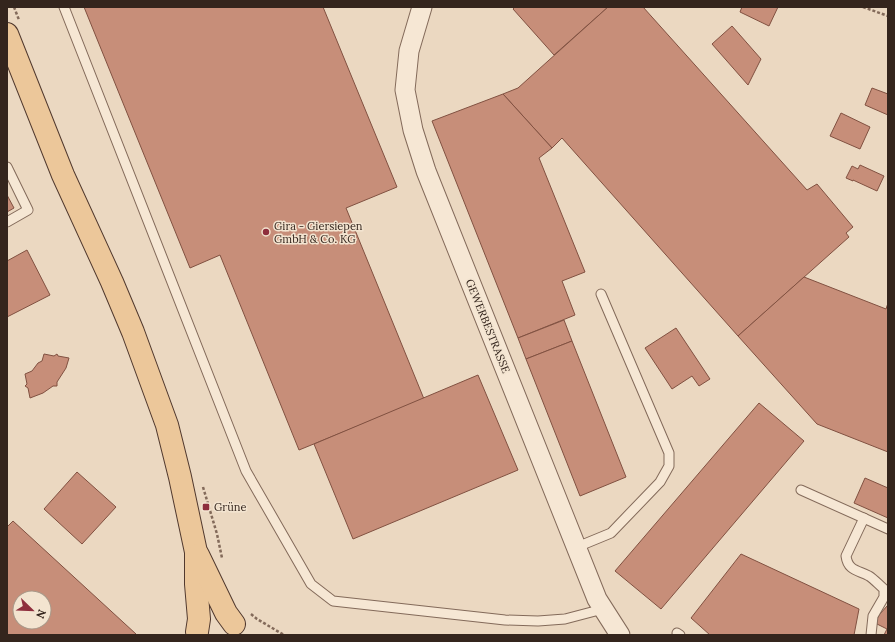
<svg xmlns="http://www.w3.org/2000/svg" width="895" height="642" font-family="Lora,serif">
<rect width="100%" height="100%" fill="#ebd8c1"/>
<g fill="#c78e79" stroke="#815141" fill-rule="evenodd">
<polygon points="84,7 323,7 397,187 346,208 424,399 299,450 220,255 190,268"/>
<polygon points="515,7 608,7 554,55 513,9"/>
<polygon points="608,7 643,7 807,190 817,184 853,227 846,233 849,237 738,336 562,138 552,148 503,94 518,88"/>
<polygon points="742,7 778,7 769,26 740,12"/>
<polygon points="732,26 761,59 748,85 712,44"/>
<polygon points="872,88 888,94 888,115 865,105"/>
<polygon points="503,94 552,148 539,158 585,272 562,281 575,315 518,338 432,121"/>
<polygon points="841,113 870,127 860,149 830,136"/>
<polygon points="860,165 884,176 877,191 853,180 853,181 846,178 852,166 858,169"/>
<polygon points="7,195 14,208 7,212"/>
<polygon points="27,250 50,295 7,317 7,261"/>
<polygon points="804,277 886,309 888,303 888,452 817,424 738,336"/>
<polygon points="564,320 572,341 526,359 518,338"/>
<polygon points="676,328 710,379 699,386 692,376 672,389 645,348"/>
<polygon points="572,341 626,477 580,496 526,359"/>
<polygon points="44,354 54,356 57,354 58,356 69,358 66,368 57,382 57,386 53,386 43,393 30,398 28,388 25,386 27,384 25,374 32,371 38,363 42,361"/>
<polygon points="478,375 518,470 353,539 314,444"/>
<polygon points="759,403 804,441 661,609 615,571"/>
<polygon points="77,472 116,507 82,544 44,509"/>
<polygon points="865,478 888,488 888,518 854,503"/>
<path d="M13,521L136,634L134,635H7V527ZM20,598H44V622H20Z"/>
<polygon points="741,554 859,609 854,635 710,635 691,618"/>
<polygon points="888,605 888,635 884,635 887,629 875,623 879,615"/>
</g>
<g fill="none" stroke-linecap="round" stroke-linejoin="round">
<defs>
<g id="service">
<polyline points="64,7 246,471 311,584 333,601 505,620 538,621 565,619 603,609"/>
<polyline points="7,167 28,210 7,222"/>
<polyline points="801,490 888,529"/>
<path d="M864,518L846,556C848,571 858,570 869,576C874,579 879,585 884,589V597L873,616L871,635"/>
<polyline points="577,547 611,533 660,482 669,466 669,453 601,294"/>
<polyline points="677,633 680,635"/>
</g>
<polyline id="minor" points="422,7 409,51 405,90 413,130 426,171 597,599 620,635"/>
<g id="primary">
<polyline points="7,34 63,175 112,282 133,332 167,425 180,477 196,552 196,584 199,619 197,632"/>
<polyline points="198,555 226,613 234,624"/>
</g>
</defs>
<use href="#service" stroke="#836a5a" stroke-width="11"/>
<use href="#minor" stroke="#836a5a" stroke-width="21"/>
<use href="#primary" stroke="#51392e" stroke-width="24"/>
<g stroke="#836a5a" stroke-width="2.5" stroke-dasharray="3 2" stroke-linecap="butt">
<polyline points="14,7 19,20"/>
<polyline points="863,7 888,16"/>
<polyline points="203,487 217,534 222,558"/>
<polyline points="251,614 257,619 284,635"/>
</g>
<use href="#service" stroke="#f6e7d4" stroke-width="9"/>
<use href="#minor" stroke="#f6e7d4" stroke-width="19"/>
<use href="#primary" stroke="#ecc79a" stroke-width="22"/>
</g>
<g fill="#8e2e3c" stroke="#f3e4d0" stroke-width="1.5">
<circle cx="266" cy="232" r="4"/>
<rect x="202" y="503" width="8" height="8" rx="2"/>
</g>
<g text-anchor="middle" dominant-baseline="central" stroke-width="3" stroke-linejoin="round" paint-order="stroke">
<g font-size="11" fill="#34251d" stroke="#f3e4d0" text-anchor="start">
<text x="274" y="226">Gira - Giersiepen<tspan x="274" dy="13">GmbH &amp; Co. KG</tspan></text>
<text x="214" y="507">Grüne</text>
</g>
<g font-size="11" fill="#34251d" stroke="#f3e4d0">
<text transform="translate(488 326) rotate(68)">GEWERBESTRASSE</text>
</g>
</g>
<rect width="895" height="642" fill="none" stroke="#34251d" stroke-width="16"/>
<g transform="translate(32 610) rotate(113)"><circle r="19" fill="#f3e4d0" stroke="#a79888"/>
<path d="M0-3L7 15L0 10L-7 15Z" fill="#8e2e3c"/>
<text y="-6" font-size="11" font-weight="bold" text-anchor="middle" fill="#34251d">N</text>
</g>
</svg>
